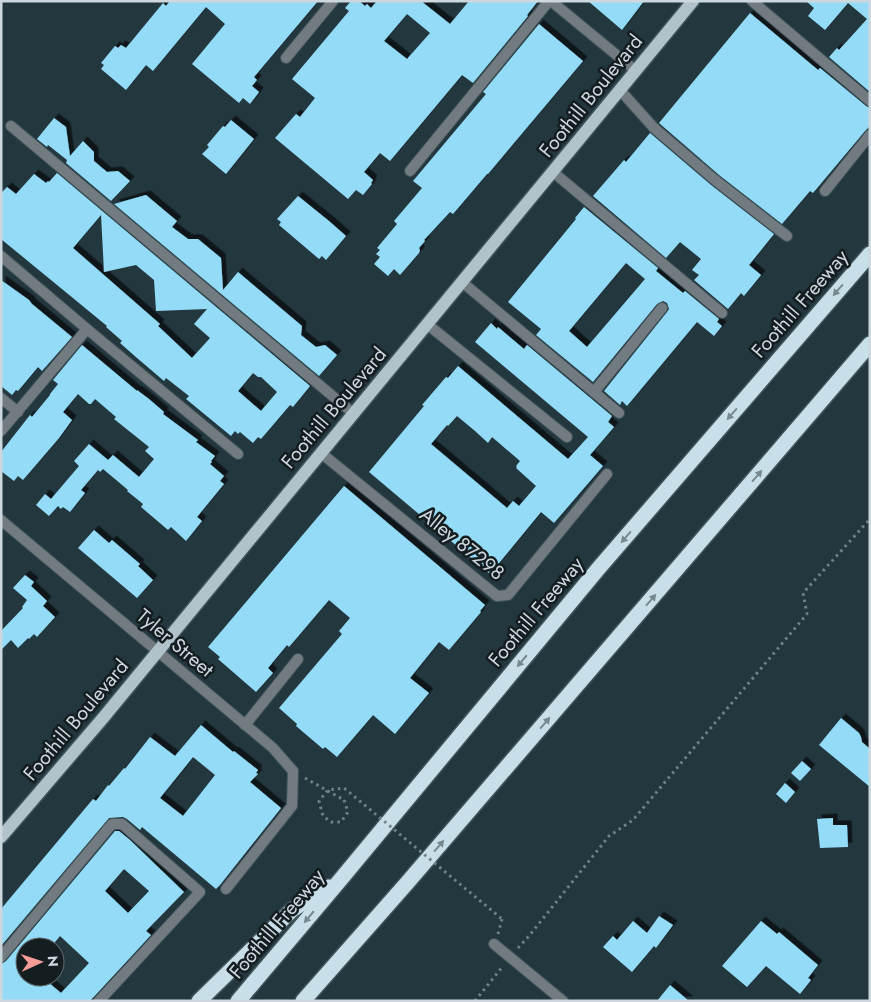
<svg xmlns="http://www.w3.org/2000/svg" width="871" height="1002" font-family="Jost,sans-serif">
<defs>
<filter id="shadow"><feDropShadow dx="4.5" dy="-4.5" stdDeviation="0" flood-color="#0009"/></filter>
</defs>
<rect width="100%" height="100%" fill="#23373f"/>
<g fill="#93dbf7" fill-rule="evenodd" filter="url(#shadow)">
<polygon points="170,1 318,1 254,77 257,80 252,86 259,92 250,104 243,98 239,103 192,64 225,24 206,7 153,71 146,65 126,90 101,69 104,65 101,63 115,46 118,48 121,45 126,48 163,3 166,6"/>
<path d="M351,1H359L365,6L367,4L371,8L377,1H421L450,24L469,1H538L527,15L528,16L473,83L462,75L390,161L380,153L364,172L373,180L371,183L372,184L363,195L356,190L348,199L275,138L296,114L300,117L315,98L292,79L349,11L345,8ZM407,14L430,33L407,59L384,41Z"/>
<polygon points="588,1 644,1 622,30"/>
<polygon points="806,1 870,1 870,92 829,57 837,48 839,50 867,19 848,3 825,30 808,16 814,8"/>
<polygon points="750,13 818,70 820,68 866,106 870,108 870,126 865,131 813,193 810,191 782,224 719,175 659,123"/>
<polygon points="539,24 583,61 488,174 487,174 453,214 450,212 424,240 425,241 419,248 420,250 419,253 400,275 394,269 388,276 374,264 380,257 376,254 380,250 377,248 397,224 394,221 422,188 413,181 486,94 483,92"/>
<polygon points="54,118 66,127 70,156 83,141 94,152 94,161 107,172 118,171 130,181 111,201 66,163 67,160 48,145 47,147 37,139"/>
<polygon points="231,120 254,139 226,174 202,154 209,147 207,145 223,126 225,127"/>
<polygon points="650,133 711,185 774,234 749,265 761,275 744,296 741,293 728,309 694,280 699,275 692,270 701,259 680,242 666,258 593,196 624,160 626,162"/>
<path d="M57,173L310,386L293,407L290,405L261,439L258,437L253,443L240,432L238,434L235,431L231,436L186,399L189,396L166,378L164,381L137,358L120,343L122,341L106,327L107,326L1,239V193L7,187L16,194L34,174L46,183L48,181L49,182ZM101,215L104,272L136,265L154,280L156,311L207,309L194,324L210,338L192,358L158,326L160,324L73,248ZM253,373L258,377H261L277,392L261,411L238,391Z"/>
<polygon points="146,195 177,221 172,227 188,239 198,239 221,258 223,290 238,272 302,326 301,335 316,347 325,345 337,355 319,376 114,204"/>
<polygon points="298,196 329,221 346,236 326,260 322,256 319,259 279,225 281,222 277,219"/>
<path d="M584,207L658,268L656,271L683,293L685,291L719,319L717,322L722,326L714,336L697,322L627,406L622,401L620,405L604,391L667,312L669,309L667,303L663,301L657,304L593,382L536,335L541,329L508,302L576,219L575,218ZM626,263L645,279L587,347L569,331Z"/>
<polygon points="1,280 29,300 32,304 72,337 42,371 38,367 18,391 16,390 12,395 1,386"/>
<path d="M491,323L497,329L498,327L524,349L527,345L612,416L608,422L614,427L590,455L603,466L554,523L541,512L490,574L369,472L424,406L422,405L446,377L448,378L458,366L568,459L588,437L475,342ZM457,416L475,431L487,442L488,443L492,437L520,461L516,466L517,467L516,468L536,486L519,506L513,501L507,508L431,444L447,425L448,426Z"/>
<polygon points="82,345 137,391 137,390 149,399 164,412 163,414 198,440 196,442 215,456 211,461 212,462 210,464 224,476 220,481 224,484 197,517 202,521 186,541 171,527 168,530 141,507 143,504 127,491 128,490 103,469 100,472 98,470 81,490 85,493 70,512 63,507 61,509 58,506 49,516 36,505 45,494 51,499 79,466 74,461 89,444 108,460 113,455 139,477 154,459 145,451 149,447 114,419 116,417 95,399 91,404 89,404 78,394 63,412 72,420 59,438 23,480 18,476 14,481 1,471 1,452 30,415 32,417 50,395 50,394 58,384 53,380"/>
<polygon points="344,486 485,605 480,611 481,612 449,650 439,642 410,678 429,693 395,734 373,715 337,757 325,747 323,749 296,726 297,724 279,708 342,634 339,631 350,618 329,600 289,647 287,645 268,668 273,673 256,692 218,659 220,657 208,647"/>
<polygon points="94,530 109,543 112,540 140,564 138,566 153,580 137,598 78,548"/>
<polygon points="25,575 34,582 31,586 47,601 43,606 55,617 37,637 34,634 29,639 28,638 18,648 11,640 1,650 1,631 23,608 22,607 27,600 13,588"/>
<polygon points="841,718 859,733 861,737 862,742 870,749 870,787 819,745"/>
<path d="M201,725L233,752L234,751L258,770L256,773L258,774L250,782L281,808L220,885L216,889L142,827L140,830L127,819L123,817L109,818L1,946V909L93,799L96,801L108,785L109,786L124,768L125,769L150,737L175,756ZM193,757L215,775L183,816L160,798Z"/>
<polygon points="802,761 811,769 800,781 791,773"/>
<polygon points="785,783 795,792 786,803 776,794"/>
<polygon points="833,818 833,825 847,825 848,847 820,848 817,819"/>
<path d="M115,831H119L130,840L184,892L146,931L151,935L90,1001H1V964L6,961ZM124,869L149,891L128,913L105,891ZM60,936L89,963L61,993L42,977H25V947H51Z"/>
<polygon points="659,916 673,925 656,948 654,946 632,972 603,947 613,936 617,940 633,921 647,933"/>
<polygon points="761,921 777,934 779,932 818,965 808,978 811,980 800,994 766,966 747,987 722,966"/>
<polygon points="670,985 689,1001 657,1001"/>
</g>
<g fill="none" stroke-linecap="round" stroke-linejoin="round">
<defs>
<g id="service">
<polyline points="551,1 636,71"/>
<polyline points="286,58 333,1"/>
<polyline points="620,90 654,128 715,180 787,236"/>
<polyline points="11,126 354,414"/>
<polyline points="410,171 549,1"/>
<polyline points="553,172 722,313"/>
<polyline points="1,256 87,329"/>
<polyline points="462,282 619,413"/>
<polyline points="594,392 662,308"/>
<polyline points="1,398 18,412"/>
<polyline points="1,431 87,329 238,454"/>
<polyline points="321,453 497,596 508,595 607,474"/>
<polyline points="245,725 298,659"/>
<polyline points="226,889 292,806 293,771"/>
<polyline points="1,957 112,824 122,824 200,892 99,1001"/>
</g>
<g id="minor">
<polyline points="752,1 870,101"/>
<polyline points="825,191 870,135"/>
<polyline points="427,324 567,437"/>
<polyline points="1,520 273,748 293,771"/>
<polyline points="494,944 563,1001"/>
</g>
<polyline id="primary" points="1,837 103,718 693,1"/>
<g id="motorway">
<polyline points="199,1001 292,910 329,887"/>
<polyline points="238,1001 341,879 598,569 870,254"/>
<polyline points="303,1001 407,883 870,344"/>
</g>
</defs>
<use href="#service" stroke="#41545b" stroke-width="12"/>
<use href="#minor" stroke="#41545b" stroke-width="12"/>
<use href="#primary" stroke="#41545b" stroke-width="15"/>
<use href="#motorway" stroke="#41545b" stroke-width="18"/>
<g stroke="#718188" stroke-width="3" stroke-dasharray="2.5 4" stroke-linecap="butt">
<polyline points="305,778 344,800"/>
<polyline points="498,934 502,919"/>
<polyline points="518,948 529,936 609,836 633,820 807,614 803,593 870,519"/>
<polyline points="475,1001 503,966"/>
</g>
<use href="#service" stroke="#727c80" stroke-width="10"/>
<use href="#minor" stroke="#727c80" stroke-width="10"/>
<use href="#primary" stroke="#b0c3cb" stroke-width="12"/>
<use href="#motorway" stroke="#c8dfe9" stroke-width="15"/>
<polyline stroke="#718188" stroke-width="3" stroke-dasharray="2.5 4" stroke-linecap="butt" points="344,800 348,812 341,822 331,822 323,816 319,801 328,790 344,788 502,919"/>
</g>
<defs><path id="oneway-solid" d="M-6-.8H1V-3.2L6.5 0L1 3.2V.8H-6Z" transform="scale(1.25)"/></defs>
<g fill="#77888f">
<use href="#oneway-solid" transform="translate(838 290) rotate(131)"/>
<use href="#oneway-solid" transform="translate(732 414) rotate(131)"/>
<use href="#oneway-solid" transform="translate(757 476) rotate(-49)"/>
<use href="#oneway-solid" transform="translate(626 537) rotate(131)"/>
<use href="#oneway-solid" transform="translate(651 600) rotate(-49)"/>
<use href="#oneway-solid" transform="translate(522 661) rotate(130)"/>
<use href="#oneway-solid" transform="translate(545 723) rotate(-49)"/>
<use href="#oneway-solid" transform="translate(439 846) rotate(-49)"/>
<use href="#oneway-solid" transform="translate(309 917) rotate(130)"/>
</g>
<g text-anchor="middle" dominant-baseline="central" stroke-width="5" stroke-linejoin="round" paint-order="stroke">
<g font-size="20" fill="#ccd8dd" stroke="#141d20">
<text transform="translate(591 96) rotate(-51)">Foothill Boulevard</text>
<text transform="translate(800 304) rotate(-49)">Foothill Freeway</text>
<text transform="translate(334 408) rotate(-50)">Foothill Boulevard</text>
<text transform="translate(462 544) rotate(39)">Alley 87298</text>
<text transform="translate(536 612) rotate(-50)">Foothill Freeway</text>
<text transform="translate(175 643) rotate(40)">Tyler Street</text>
<text transform="translate(76 720) rotate(-50)">Foothill Boulevard</text>
<text transform="translate(277 924) rotate(-50)">Foothill Freeway</text>
</g>
</g>
<rect width="871" height="1002" fill="none" stroke="#ccd8dd" stroke-width="5"/>
<g transform="translate(40 962) rotate(87)"><circle r="24" fill="#141d20" stroke="#5e686c"/>
<path d="M0-4L9 19L0 12L-9 19Z" fill="#f59b98"/>
<text y="-8" font-size="14" font-weight="bold" text-anchor="middle" fill="#ccd8dd">N</text>
</g>
</svg>
